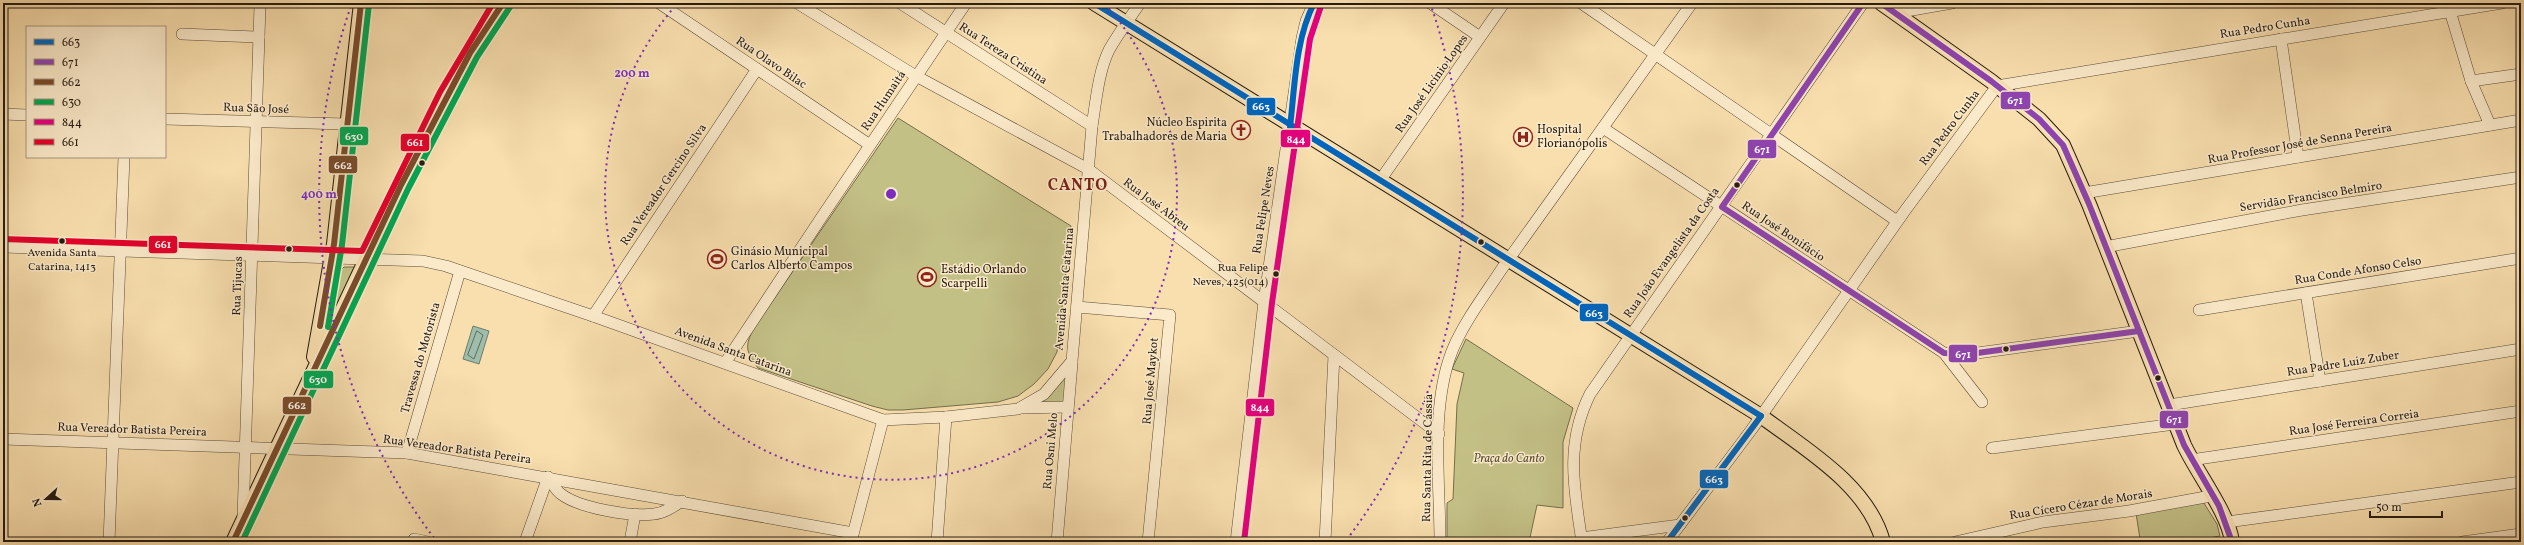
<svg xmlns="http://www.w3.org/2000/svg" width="2524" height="545" font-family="Vollkorn,serif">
<rect width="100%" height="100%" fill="#f9dfae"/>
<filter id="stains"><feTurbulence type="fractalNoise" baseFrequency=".005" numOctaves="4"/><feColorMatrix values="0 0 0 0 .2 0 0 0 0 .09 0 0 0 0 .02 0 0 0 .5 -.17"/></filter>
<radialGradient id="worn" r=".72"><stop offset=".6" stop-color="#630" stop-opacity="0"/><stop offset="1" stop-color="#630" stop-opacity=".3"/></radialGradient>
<g fill="#c3c086" stroke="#746e4c">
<path d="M898,118L1071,226L1057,352L1048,369L1034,384L1018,396L998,402L903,410H888L872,406L758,368C746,351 744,347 754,328Z"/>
<polygon points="344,267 354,267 357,270 331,317 330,313 338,273"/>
<polygon points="1466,339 1573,408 1563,442 1563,508 1537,505 1529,542 1447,542 1447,503 1453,499 1457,404 1464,373 1452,369"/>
<polygon points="1068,374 1065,404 1040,405"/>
<polygon points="2202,500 2217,524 2220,536 2188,542 2145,542 2144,538 2140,539 2136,513"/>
</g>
<polygon fill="#9ebdaa" stroke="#6e7c6d" points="473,326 489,331 479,364 463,359"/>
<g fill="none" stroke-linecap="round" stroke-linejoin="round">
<polygon stroke="#626c5e" stroke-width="1" points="477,331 483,335 474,359 468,355"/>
<defs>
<g id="minor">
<polyline points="659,3 870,145"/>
<polyline points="797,3 916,76 1088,169 1439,434"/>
<polyline points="900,3 1092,126"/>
<polyline points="1430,3 1480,37"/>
<polyline points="1581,3 1897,221"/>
<polyline points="2450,11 2471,81 2490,125"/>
<polyline points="1895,13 1952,3"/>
<polyline points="182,34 259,37"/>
<polyline points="2281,39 2298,157"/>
<polyline points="2471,81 2521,74"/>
<polyline points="3,114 27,115"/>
<polyline points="165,119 346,124"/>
<polyline points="1603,128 1944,353 1970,354 2139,331"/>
<polyline points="1381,179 1504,3"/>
<polyline points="2084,193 2521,120"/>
<path d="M3,247L423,261L446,266L593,316L883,420L946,417L1018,409L1044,394L1072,361L1092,126C1096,102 1098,73 1109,50C1118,34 1130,18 1140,3"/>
<polyline points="2105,247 2302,210 2521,177"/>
<polyline points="2306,293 2320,381"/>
<polyline points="1077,307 1170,315 1148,542"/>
<polyline points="2199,310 2521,258"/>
<polyline points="593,316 757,69"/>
<polyline points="1944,353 1982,402"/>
<polyline points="725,363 823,215 966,3"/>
<polyline points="2169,405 2521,349"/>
<polyline points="1022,408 1068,407"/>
<polyline points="3,439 407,453 853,533"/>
<polyline points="1992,448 2175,424"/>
<polyline points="407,453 460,271"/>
<polyline points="2191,460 2521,411"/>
<path d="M548,477C552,482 555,490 561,494C579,508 631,517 654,514C664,513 673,507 682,501"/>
<polyline points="243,517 260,6"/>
<polyline points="2227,522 2521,482"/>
<polyline points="1581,538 1680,525"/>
<polyline points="414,539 428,542"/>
<polyline points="109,542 124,157"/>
<polyline points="525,542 548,477"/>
<polyline points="630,542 635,514"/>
<polyline points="851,542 883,420"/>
<polyline points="937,542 946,417"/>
<polyline points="1057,542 1072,363"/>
<polyline points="1236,542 1264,302 1302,38 1306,21 1314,3"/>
<polyline points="1325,542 1334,355"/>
<path d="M1440,542C1440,481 1430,408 1452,351C1464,322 1484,296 1501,270L1692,3"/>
<path d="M1582,542C1574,489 1565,444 1590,394L1863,3"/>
<polyline points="1667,542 1752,429 1904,212 1997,86 2502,3"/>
<polyline points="1955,542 2043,522 2129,511 2211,496"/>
<polyline points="2462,542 2521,534"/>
</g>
<g id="major">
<path d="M1094,3L1761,416C1805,449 1868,485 1883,542"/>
<path d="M1881,3L1991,81L2039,119L2063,145L2089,204L2184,445C2197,473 2229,514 2232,542"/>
<polyline points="314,357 334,244 361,3"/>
<polyline points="233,542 401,185 470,53 503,3"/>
</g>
</defs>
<use href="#minor" stroke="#5b4c39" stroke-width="12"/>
<use href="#major" stroke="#261b12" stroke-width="16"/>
<use href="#minor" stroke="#fbeaca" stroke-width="11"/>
<use href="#major" stroke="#f9dfae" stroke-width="14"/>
<defs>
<g id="bus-1">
<polyline points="1094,3 1761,416"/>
<path d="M1290,127C1295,86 1295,41 1314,3"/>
<polyline points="1667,542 1761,416"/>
</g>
<g id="bus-2">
<polyline points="1863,3 1722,207 1944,353 1970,354 2139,331"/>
<polyline points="1881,3 1991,81 2039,119 2063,145 2089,204 2184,445 2219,506 2232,542"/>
</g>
<g id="bus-3">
<polyline points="320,326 334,244 361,3"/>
<polyline points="233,542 401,185 470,53 503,3"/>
</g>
<g id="bus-4">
<polyline points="328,327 342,245 369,4"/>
<polyline points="242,542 408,189 477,57 510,7"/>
</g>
<polyline id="bus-5" points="1244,542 1272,303 1310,39 1321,6"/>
<polyline id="bus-6" points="3,239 362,251 440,92 493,3"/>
</defs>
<use href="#bus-1" stroke="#fbeaca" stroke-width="9"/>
<use href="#bus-2" stroke="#fbeaca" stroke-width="9"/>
<use href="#bus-3" stroke="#fbeaca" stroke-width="9"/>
<use href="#bus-4" stroke="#fbeaca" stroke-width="9"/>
<use href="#bus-5" stroke="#fbeaca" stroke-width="9"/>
<use href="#bus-6" stroke="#fbeaca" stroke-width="9"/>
<use href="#bus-1" stroke="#0065bd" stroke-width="6"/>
<use href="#bus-2" stroke="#8e44ad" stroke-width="6"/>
<use href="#bus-3" stroke="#7a4b2a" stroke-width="6"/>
<use href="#bus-4" stroke="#00a651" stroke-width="6"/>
<use href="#bus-5" stroke="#e5007d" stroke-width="6"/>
<use href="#bus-6" stroke="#e4002b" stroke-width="6"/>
</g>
<g fill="none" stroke="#7b2cbf" stroke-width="2" stroke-dasharray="2 4">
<path d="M1105 4A286 286 0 1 1 677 4"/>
<path d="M434 538A572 572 0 0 1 352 3M1430 3A572 572 0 0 1 1348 538"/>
</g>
<defs>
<symbol id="church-ring" viewBox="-11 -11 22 22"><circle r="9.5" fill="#fbeaca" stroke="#8f2418" stroke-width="1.5"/><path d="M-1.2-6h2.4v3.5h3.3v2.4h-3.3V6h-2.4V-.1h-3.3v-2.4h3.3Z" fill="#8f2418"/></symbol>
<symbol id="hospital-ring" viewBox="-11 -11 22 22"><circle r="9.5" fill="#fbeaca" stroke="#8f2418" stroke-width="1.5"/><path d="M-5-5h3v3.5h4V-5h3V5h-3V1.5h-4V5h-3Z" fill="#8f2418"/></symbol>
<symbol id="stadium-ring" viewBox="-11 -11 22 22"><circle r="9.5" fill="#fbeaca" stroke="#8f2418" stroke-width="1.5"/><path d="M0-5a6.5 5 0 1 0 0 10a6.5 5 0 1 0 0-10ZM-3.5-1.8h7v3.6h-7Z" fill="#8f2418"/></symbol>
</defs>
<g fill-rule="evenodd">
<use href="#church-ring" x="1230" y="119" width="22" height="22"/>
<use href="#hospital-ring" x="1512" y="126" width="22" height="22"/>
<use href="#stadium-ring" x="706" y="248" width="22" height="22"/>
<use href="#stadium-ring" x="916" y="266" width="22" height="22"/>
</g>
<g fill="#261b12" stroke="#fbeaca" stroke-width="1.5">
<circle cx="422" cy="163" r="3.5"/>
<circle cx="1737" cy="185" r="3.5"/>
<circle cx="62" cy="241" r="3.5"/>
<circle cx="1481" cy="242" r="3.5"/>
<circle cx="289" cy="249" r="3.5"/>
<circle cx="1276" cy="274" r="3.5"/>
<circle cx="2006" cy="349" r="3.5"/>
<circle cx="2158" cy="378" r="3.5"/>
<circle cx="1685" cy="518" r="3.5"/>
</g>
<g text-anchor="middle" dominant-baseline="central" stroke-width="3" stroke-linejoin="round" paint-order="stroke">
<g font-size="11" fill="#261b12" stroke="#fbeaca">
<text x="62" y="253">Avenida Santa<tspan x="62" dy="14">Catarina, 1413</tspan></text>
<text x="1268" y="268" text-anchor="end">Rua Felipe<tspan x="1268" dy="14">Neves, 425(014)</tspan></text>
</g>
<g font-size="12" fill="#261b12" stroke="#fbeaca">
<text transform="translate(2265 28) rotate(-9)">Rua Pedro Cunha</text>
<text transform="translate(1003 54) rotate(33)">Rua Tereza Cristina</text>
<text transform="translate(771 63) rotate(34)">Rua Olavo Bilac</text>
<text transform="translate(1432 84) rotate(-55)">Rua José Licínio Lopes</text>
<text transform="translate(884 101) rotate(-56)">Rua Humaitá</text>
<text transform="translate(256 109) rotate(2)">Rua São José</text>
<text transform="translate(1950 128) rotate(-53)">Rua Pedro Cunha</text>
<text transform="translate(2300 144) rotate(-10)">Rua Professor José de Senna Pereira</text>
<text transform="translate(664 185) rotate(-56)">Rua Vereador Gercino Silva</text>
<text transform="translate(2311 197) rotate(-9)">Servidão Francisco Belmiro</text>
<text transform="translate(1156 205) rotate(37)">Rua José Abreu</text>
<text transform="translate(1264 210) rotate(-81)">Rua Felipe Neves</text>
<text transform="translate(1783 232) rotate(34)">Rua José Bonifácio</text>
<text transform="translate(1672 253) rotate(-55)">Rua João Evangelista da Costa</text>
<text transform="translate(2358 271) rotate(-9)">Rua Conde Afonso Celso</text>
<text transform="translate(238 286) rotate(-88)">Rua Tijucas</text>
<text transform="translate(1065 289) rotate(-85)">Avenida Santa Catarina</text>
<text transform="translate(733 352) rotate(20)">Avenida Santa Catarina</text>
<text transform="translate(421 358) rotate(-74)">Travessa do Motorista</text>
<text transform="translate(2343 364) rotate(-9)">Rua Padre Luiz Zuber</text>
<text transform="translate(1151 381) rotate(-85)">Rua José Maykot</text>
<text transform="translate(2354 423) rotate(-8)">Rua José Ferreira Correia</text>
<text transform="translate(132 430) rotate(2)">Rua Vereador Batista Pereira</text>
<text transform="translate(457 450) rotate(8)">Rua Vereador Batista Pereira</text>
<text transform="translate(1051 451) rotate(-85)">Rua Osni Melo</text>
<text transform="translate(1428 458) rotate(-89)">Rua Santa Rita de Cássia</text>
<text transform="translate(2081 505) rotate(-9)">Rua Cícero Cézar de Morais</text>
</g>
<g font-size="12" fill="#261b12" stroke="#fbeaca" text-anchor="start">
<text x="1227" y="123" text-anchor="end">Núcleo Espirita<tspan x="1227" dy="14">Trabalhadores de Maria</tspan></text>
<text x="1537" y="130">Hospital<tspan x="1537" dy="14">Florianópolis</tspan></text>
<text x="731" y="252">Ginásio Municipal<tspan x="731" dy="14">Carlos Alberto Campos</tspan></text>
<text x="941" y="270">Estádio Orlando<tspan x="941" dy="14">Scarpelli</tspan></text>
</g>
<g font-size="12" font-style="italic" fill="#554d35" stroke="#fbeaca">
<text x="1509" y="459">Praça do Canto</text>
</g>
<g font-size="16" font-weight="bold" letter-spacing="1" fill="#7a1f14" stroke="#fbeaca">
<text x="1078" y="186">CANTO</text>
</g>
</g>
<circle cx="891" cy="194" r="6" fill="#7b2cbf" stroke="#fbeaca" stroke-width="2"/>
<g font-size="12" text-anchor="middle" font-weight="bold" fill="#7b2cbf" stroke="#fbeaca" stroke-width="3" stroke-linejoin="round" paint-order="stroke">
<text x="632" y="77">200 m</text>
<text x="319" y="198">400 m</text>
</g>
<g stroke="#fbeaca" stroke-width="1.5">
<rect x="2000" y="91" width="31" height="19" rx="4" fill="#8e44ad"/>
<rect x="1246" y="97" width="30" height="19" rx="4" fill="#0065bd"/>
<rect x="339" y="126" width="30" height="20" rx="4" fill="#00a651"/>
<rect x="1280" y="129" width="31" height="19" rx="4" fill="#e5007d"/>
<rect x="400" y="133" width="30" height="19" rx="4" fill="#e4002b"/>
<rect x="1747" y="139" width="30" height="20" rx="4" fill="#8e44ad"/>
<rect x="328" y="155" width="30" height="19" rx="4" fill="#7a4b2a"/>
<rect x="148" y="235" width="30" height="19" rx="4" fill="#e4002b"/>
<rect x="1579" y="303" width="30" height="19" rx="4" fill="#0065bd"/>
<rect x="1948" y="344" width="30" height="19" rx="4" fill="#8e44ad"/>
<rect x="303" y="370" width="31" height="19" rx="4" fill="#00a651"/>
<rect x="282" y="396" width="30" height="19" rx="4" fill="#7a4b2a"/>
<rect x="1245" y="398" width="30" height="19" rx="4" fill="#e5007d"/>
<rect x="2159" y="410" width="30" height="19" rx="4" fill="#8e44ad"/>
<rect x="1699" y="469" width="30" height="20" rx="4" fill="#0065bd"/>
</g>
<g font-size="11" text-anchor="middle" font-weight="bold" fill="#fff">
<text x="2015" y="104">671</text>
<text x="1261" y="110">663</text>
<text x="354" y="140">630</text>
<text x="1296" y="143">844</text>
<text x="415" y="146">661</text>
<text x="1762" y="153">671</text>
<text x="343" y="169">662</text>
<text x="163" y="248">661</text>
<text x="1594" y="317">663</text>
<text x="1963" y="358">671</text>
<text x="318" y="383">630</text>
<text x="297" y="409">662</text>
<text x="1260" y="411">844</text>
<text x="2174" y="423">671</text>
<text x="1714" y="483">663</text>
</g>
<rect width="2524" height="545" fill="none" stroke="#f9dfae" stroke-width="16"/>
<rect x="4" y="4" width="2516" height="537" fill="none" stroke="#261b12" stroke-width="2"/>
<rect x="8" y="8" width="2508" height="529" fill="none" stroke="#261b12"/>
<rect x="26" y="26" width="140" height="132" fill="#fbeaca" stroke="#a69780"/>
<rect x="34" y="39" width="20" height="6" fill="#0065bd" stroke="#a69780"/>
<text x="62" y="46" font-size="12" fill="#261b12">663</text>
<rect x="34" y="59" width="20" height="6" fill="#8e44ad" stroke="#a69780"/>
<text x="62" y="66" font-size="12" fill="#261b12">671</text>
<rect x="34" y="79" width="20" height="6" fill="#7a4b2a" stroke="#a69780"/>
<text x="62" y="86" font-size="12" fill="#261b12">662</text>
<rect x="34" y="99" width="20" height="6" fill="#00a651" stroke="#a69780"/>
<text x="62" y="106" font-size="12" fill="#261b12">630</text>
<rect x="34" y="119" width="20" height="6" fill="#e5007d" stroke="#a69780"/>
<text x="62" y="126" font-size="12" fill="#261b12">844</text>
<rect x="34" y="139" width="20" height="6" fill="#e4002b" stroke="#a69780"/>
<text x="62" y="146" font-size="12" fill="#261b12">661</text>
<g transform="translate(46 499) rotate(249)" stroke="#fbeaca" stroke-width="3" paint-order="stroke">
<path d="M0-3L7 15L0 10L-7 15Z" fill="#261b12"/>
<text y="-6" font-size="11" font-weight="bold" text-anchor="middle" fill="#261b12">N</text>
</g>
<path d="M2370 511v6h72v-6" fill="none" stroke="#261b12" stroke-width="2"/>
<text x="2376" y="511" font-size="12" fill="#261b12" stroke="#fbeaca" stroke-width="3" paint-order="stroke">50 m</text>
<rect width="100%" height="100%" filter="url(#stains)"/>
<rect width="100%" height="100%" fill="url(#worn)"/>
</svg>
